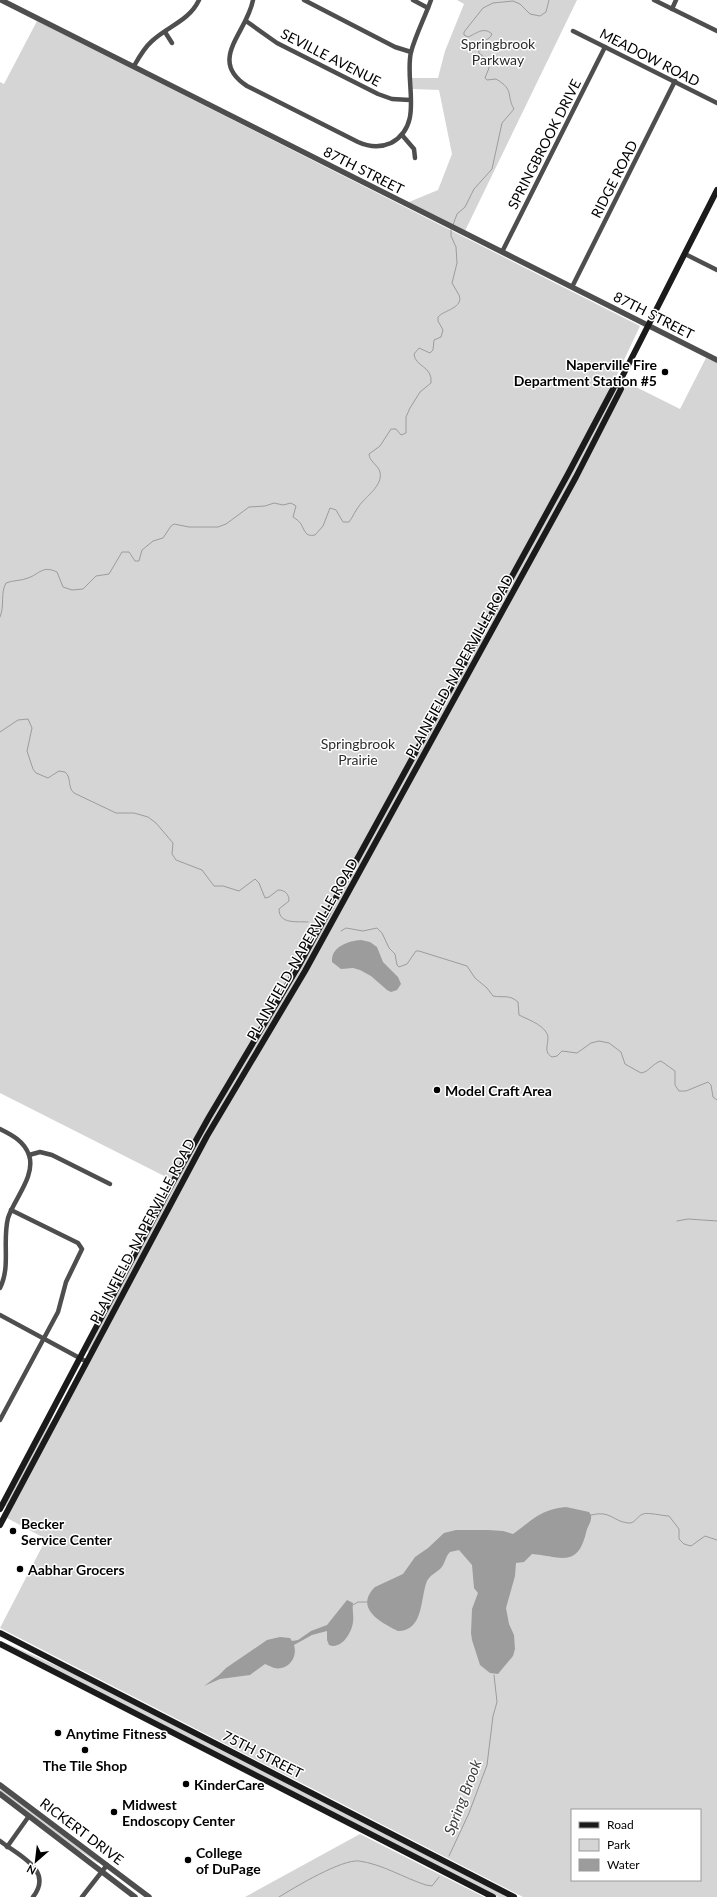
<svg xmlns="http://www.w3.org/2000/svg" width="717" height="1897" font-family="Lato,sans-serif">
<rect width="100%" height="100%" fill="#fff"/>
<g fill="#d5d5d5" fill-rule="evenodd">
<polygon points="457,0 577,0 465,231 409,202 438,190 452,154 439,90 412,89 411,78 438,78 445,51 464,4"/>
<path d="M37,21L640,326L616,377L680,409L706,358L717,363V1897H523L0,1628L46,1539L7,1518L179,1183L89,1352L87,1351L176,1182L0,1093V82L4,84ZM572,1810H700V1880H572Z"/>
<polygon points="59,1402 48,1428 7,1507 5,1506"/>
<polygon points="1,1641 64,1669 509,1897 498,1897"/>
<polygon points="0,1788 98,1862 98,1863 68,1843 0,1792"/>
<polygon points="360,1834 484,1897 245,1897"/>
</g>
<g fill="#9c9c9c">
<path d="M361,940L370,942L377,947L383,962L398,977L401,984L397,990L391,992L387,990L371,976L360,970L353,968L341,969L332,962C331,946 349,941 361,940Z"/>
<path d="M566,1507L589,1512L591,1515C592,1523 587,1526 586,1533C577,1569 560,1556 532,1554L524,1562L516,1563L515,1576L506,1608L509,1624L514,1635L515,1649L513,1656L498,1674L490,1673L480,1665L472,1640L471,1633L472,1609L478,1593L474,1588L472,1565L459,1550L450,1552C445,1557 445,1564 441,1568C436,1573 430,1575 427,1581C420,1598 424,1631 398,1631C380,1622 354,1608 375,1587L403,1574L415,1557L428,1548L444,1533L456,1530H488L503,1531L513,1534C533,1520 539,1510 566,1507Z"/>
<path d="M347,1600L353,1603C352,1610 354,1616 353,1622C352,1633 341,1650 329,1645L327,1640V1631L312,1635L294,1645C298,1658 288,1671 274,1668C271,1667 268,1665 265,1664L250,1675L220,1679L204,1686L219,1675L226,1668L267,1640L280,1637L290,1638L292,1641L298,1640L311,1631L327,1625Z"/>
</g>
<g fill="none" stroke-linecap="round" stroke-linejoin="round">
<g stroke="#9c9c9c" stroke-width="1">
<path d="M453,225L457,214L465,207L474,189L492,169L502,123L514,109C506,96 515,90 496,79L487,80L485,78L489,68V61L479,53L478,47C481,41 490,40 492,34C483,26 476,34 468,37L464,35V32L483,8L493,3L513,1L520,4L530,14L540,16L546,12L549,0"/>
<path d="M0,617C5,605 0,594 6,583C13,580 21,581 28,578C40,574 42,565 57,572L63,587L72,590L83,589L96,576L109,574L122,552H129L135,561H139L142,550L153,541L163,538L171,526L174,524L189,527H218L226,524L249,507L265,506L274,503L283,505L291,503L296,506L293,517C296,519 299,521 301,524C305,531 305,537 315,535L323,526L330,508L336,510L343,522H349C353,517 355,511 359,506C366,496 383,486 380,472C378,465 369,461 369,454L380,446L391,429H396L401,435L406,433V417L410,408L420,392L431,383C433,366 415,367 414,354L419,348L430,353L433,350L434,340L441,337L443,330L438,321V317C444,310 464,308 459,295C457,291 454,287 452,283L457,263L456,247L451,236V230"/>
<path d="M0,732L18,720L28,719L32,728L27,751L33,769L36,773L48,778L59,771L65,772C72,778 67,787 74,793L116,813H134L148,817L156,823L173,843L172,854L176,860L202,870L214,886H223L239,891L255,879L259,883L265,898L269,897L278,890C285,890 289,894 289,901L279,909C279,925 298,921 308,922"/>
<path d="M341,931L346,928L363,931L377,928L382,933L389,948L395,954L397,965L399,967L407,964L416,951H419L467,966L475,978L487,988L493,996C503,998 509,994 518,1002L519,1015C527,1019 541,1024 546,1032C552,1040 541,1051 552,1057L557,1056L562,1051L577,1053L591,1043L599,1041L609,1043L621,1052L625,1064L641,1073C649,1072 653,1063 661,1061L675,1071V1085L679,1091H686L708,1082L711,1085L713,1097L717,1100"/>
<polyline points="677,1221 688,1219 717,1221"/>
<path d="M591,1515C611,1510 612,1521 628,1523C635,1524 637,1516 643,1514C648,1512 663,1516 669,1516L679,1529V1539L684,1544L691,1546L705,1536L717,1540"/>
<polyline points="353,1605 358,1602 367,1602"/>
<polyline points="449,1856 469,1813 487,1765 493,1716 497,1702 494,1675"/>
<path d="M279,1897C295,1887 342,1859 359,1861C382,1864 404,1878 426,1885L432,1886L439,1877"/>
</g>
<g stroke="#4e4e4e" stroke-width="4.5">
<path d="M253,0C247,33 207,60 247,86L358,142C369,147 380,148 391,143C425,125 404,82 411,52C416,34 425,17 431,0"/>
<polyline points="304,0 395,47 411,52"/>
<polyline points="413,0 428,8"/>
<polyline points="654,0 717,31"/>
<polyline points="672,9 676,0"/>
<polyline points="246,21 277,43 378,94 392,99 410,100"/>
<polyline points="573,31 717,103"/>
<polyline points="165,32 172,43"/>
<path d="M134,66C139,57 144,48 152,41C168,26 189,21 199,0"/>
<polyline points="402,135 414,149 415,158"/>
<polyline points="502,252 605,47"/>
<polyline points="685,254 717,270"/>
<polyline points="572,287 675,81"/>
<path d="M0,1129C12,1135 24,1141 29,1155C36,1176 14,1199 8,1218C2,1242 11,1266 0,1288"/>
<polyline points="29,1155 40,1152 52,1155 110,1184"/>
<polyline points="0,1315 87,1362"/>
<polyline points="0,1420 58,1312 66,1282 82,1249 78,1243 11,1210"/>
<path d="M0,1841C19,1856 54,1870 33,1897"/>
<polyline points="7,1847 29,1816"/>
<polyline points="82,1897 107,1865"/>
</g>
<g stroke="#4e4e4e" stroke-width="5.5">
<polyline points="1,0 717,360"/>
<polyline points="0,1785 149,1897"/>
<polyline points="0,1794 135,1897"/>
</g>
<g stroke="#1b1b1b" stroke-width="6">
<polyline points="0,1509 174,1180 209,1117 298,967 568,474 615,385 619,383 717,190"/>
<polyline points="0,1525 207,1136 305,971 576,477 621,389 619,383"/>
<polyline points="0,1633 514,1897"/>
<polyline points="0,1644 493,1897"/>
</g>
</g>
<g fill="#000" stroke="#fff" stroke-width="1.5">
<circle cx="665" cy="372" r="4"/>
<circle cx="437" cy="1090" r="4"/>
<circle cx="13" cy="1531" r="4"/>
<circle cx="20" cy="1569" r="4"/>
<circle cx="58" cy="1733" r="4"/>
<circle cx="85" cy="1750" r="4"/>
<circle cx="186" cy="1784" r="4"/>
<circle cx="114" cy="1812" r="4"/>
<circle cx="188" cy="1860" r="4"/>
</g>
<g text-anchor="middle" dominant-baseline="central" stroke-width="3" stroke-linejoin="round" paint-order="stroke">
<g font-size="14" fill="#2c2c2c" stroke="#fff">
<text x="498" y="43">Springbrook<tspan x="498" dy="16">Parkway</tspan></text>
<text x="358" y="743">Springbrook<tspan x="358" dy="16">Prairie</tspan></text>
</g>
<g font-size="14" fill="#000" stroke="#fff">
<text transform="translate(331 57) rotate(27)">SEVILLE AVENUE</text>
<text transform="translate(650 57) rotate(27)">MEADOW ROAD</text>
<text transform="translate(544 144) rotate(-63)">SPRINGBROOK DRIVE</text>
<text transform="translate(364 170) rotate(27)">87TH STREET</text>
<text transform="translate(614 179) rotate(-63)">RIDGE ROAD</text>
<text transform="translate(654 315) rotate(27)">87TH STREET</text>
<text transform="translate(459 666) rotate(-61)">PLAINFIELD-NAPERVILLE ROAD</text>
<text transform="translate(302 949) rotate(-60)">PLAINFIELD-NAPERVILLE ROAD</text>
<text transform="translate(142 1231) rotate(-62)">PLAINFIELD-NAPERVILLE ROAD</text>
<text transform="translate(263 1754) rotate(27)">75TH STREET</text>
<text transform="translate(82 1831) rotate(37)">RICKERT DRIVE</text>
</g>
<g font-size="14" font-weight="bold" fill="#000" stroke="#fff" text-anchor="start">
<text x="657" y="364" text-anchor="end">Naperville Fire<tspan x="657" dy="16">Department Station #5</tspan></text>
<text x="445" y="1090">Model Craft Area</text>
<text x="21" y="1523">Becker<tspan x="21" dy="16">Service Center</tspan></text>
<text x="28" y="1569">Aabhar Grocers</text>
<text x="66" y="1733">Anytime Fitness</text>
<text x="85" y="1765" text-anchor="middle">The Tile Shop</text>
<text x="194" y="1784">KinderCare</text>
<text x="122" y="1804">Midwest<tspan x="122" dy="16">Endoscopy Center</tspan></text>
<text x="196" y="1852">College<tspan x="196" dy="16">of DuPage</tspan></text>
</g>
<g font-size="15" font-style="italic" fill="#3d3d3d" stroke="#fff">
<text transform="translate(462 1797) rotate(-69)">Spring Brook</text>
</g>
</g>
<rect x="571" y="1809" width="130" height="72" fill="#ffffff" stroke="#999999"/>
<rect x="579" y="1822" width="20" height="6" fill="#1b1b1b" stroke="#999999"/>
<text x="607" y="1829" font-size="12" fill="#000000">Road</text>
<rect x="579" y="1839" width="20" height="12" fill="#d5d5d5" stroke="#999999"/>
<text x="607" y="1849" font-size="12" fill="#000000">Park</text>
<rect x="579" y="1859" width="20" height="12" fill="#9c9c9c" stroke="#999999"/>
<text x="607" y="1869" font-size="12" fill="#000000">Water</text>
<g transform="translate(36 1861) rotate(208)" stroke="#ffffff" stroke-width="3" paint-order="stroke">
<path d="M0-3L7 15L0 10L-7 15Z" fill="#000000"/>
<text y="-6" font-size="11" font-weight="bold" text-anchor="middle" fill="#000000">N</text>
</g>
</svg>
